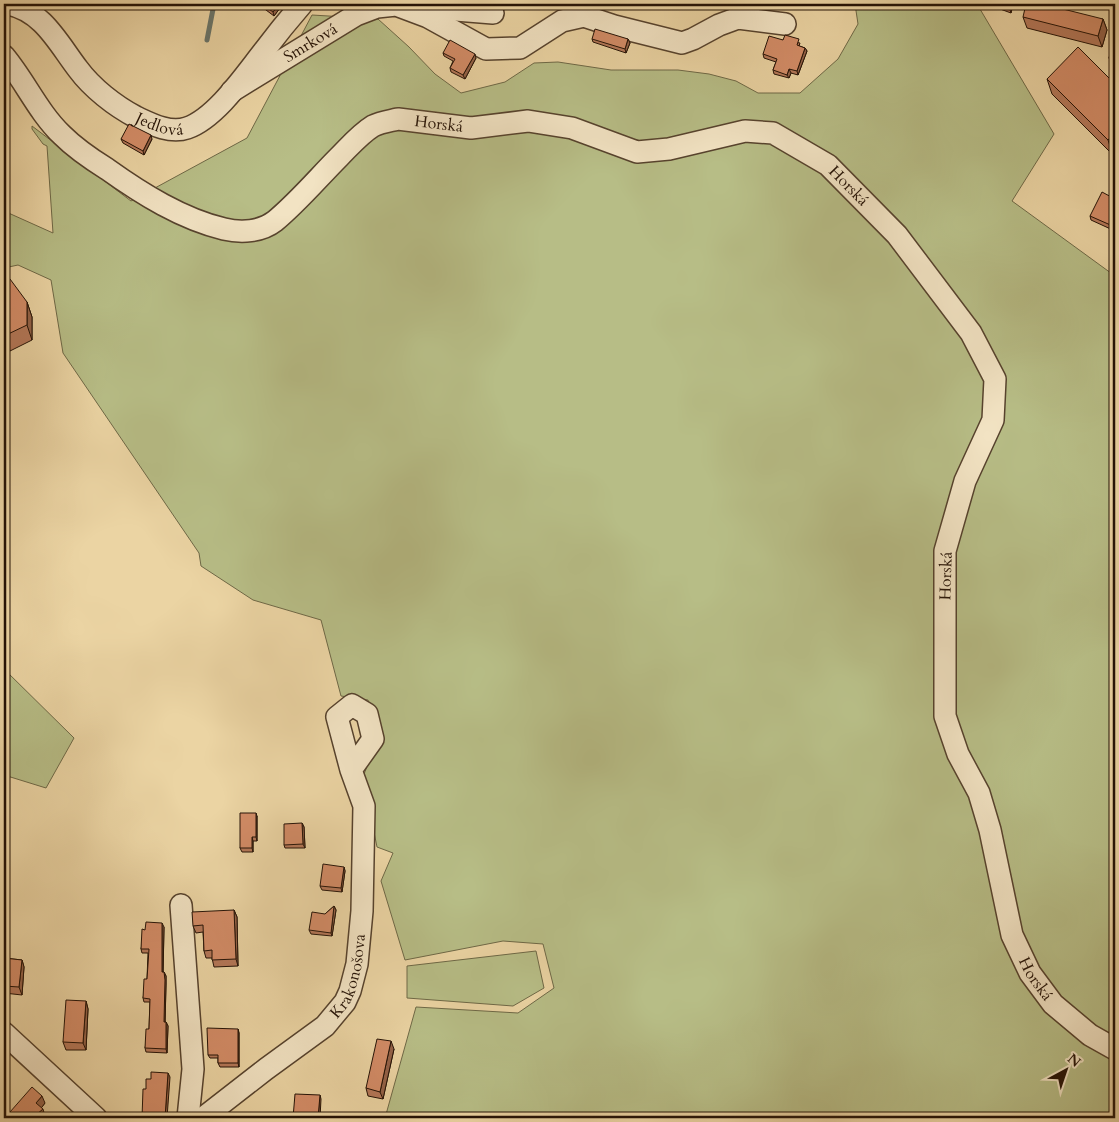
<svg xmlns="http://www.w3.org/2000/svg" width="1119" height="1122" font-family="Cardo,serif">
<rect width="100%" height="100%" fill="#ebd4a3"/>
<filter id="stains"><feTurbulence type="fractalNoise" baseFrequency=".004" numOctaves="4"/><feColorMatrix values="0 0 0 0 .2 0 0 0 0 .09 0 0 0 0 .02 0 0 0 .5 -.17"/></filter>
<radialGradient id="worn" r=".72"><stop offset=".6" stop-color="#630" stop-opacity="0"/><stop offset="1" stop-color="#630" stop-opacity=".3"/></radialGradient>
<g fill="#b7bd86" stroke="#6e6846">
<polygon points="855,4 977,4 1054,134 1012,201 1115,276 1115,1118 385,1118 416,1007 518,1013 554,988 543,944 503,941 405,960 381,881 393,853 377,847 363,777 379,734 368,700 341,696 321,620 253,600 201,566 199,553 63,353 51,280 18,265 4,268 4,211 53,233 47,146 43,144 32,129 32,126 131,201 247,138 312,15 378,19 409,47 435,74 461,93 505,82 534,63 558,62 611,70 678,70 709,74 736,81 758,93 800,93 838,59 858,24"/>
<polygon points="4,669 74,738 46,788 4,775"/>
<polygon points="536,951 544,988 513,1006 407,998 407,966"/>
</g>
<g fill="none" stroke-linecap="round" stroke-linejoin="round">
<polyline stroke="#6a756a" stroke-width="5" points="207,40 214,4"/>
<defs>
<g id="minor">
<path id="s1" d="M8,4C43,11 58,43 78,69C92,88 115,106 136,117C151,124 170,134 187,128C216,118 245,75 264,51C276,35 289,19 302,4"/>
<polyline points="418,7 493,13"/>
<path id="s2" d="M4,56C25,81 38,112 62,135C75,148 91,159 107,169C142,194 182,219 224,229C241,233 261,232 275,221C298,202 318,178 339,157C350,146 360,134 373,126C381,122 390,121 398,119L471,128L528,121L572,128L637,152L669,149L745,131L773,133L828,165L897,235L971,333L995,379L993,420L965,481L945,551V716L958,754L979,793L990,830L1012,935L1030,973L1053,1004L1090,1035L1115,1049"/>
<path id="s3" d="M232,91L356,15L377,7L396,5L428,17L486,49L520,48L562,21L584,16L614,26L682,43L693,39L719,25L738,18L785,24"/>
<polyline points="181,905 193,1069 188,1118"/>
<polyline points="4,1033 96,1118"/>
<path id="s4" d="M203,1118L266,1069L325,1026L345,1002L350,991L357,964L362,911L364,806L351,770L337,717L352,705L367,714L373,739L351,770"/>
</g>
</defs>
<use href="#minor" stroke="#56422d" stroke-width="24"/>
<use href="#minor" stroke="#f2e3c3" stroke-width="21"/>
</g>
<g fill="#b57859" stroke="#241206">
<polygon points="258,4 283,4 274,16"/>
<polygon points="991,4 1013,4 1011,13 992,6"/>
<polygon points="1103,4 1115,4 1115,7"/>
<polygon points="1023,17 1103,19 1107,30 1102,47 1027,28"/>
<polygon points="592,39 628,39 630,43 626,53 593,42"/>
<polygon points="783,40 800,43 799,46 805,48 807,51 798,75 791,73 789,78 774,74 773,70 776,62 764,58 763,54"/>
<polygon points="1115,45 1115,66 1112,65 1109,58"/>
<polygon points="443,53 476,58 465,79 451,72 450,68 453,61 444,56"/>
<polygon points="1047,79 1115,84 1115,153 1113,155 1052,94"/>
<polygon points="121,139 152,139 144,155 123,143"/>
<polygon points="1115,199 1115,231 1091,220 1090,216"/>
<polygon points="4,283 27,302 32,317 32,340 10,351 5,335 4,334"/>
<polygon points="257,816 257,841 253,841 253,852 242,852 240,848"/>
<polygon points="302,823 304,827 305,848 285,848 284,845"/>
<polygon points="344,867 345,871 342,892 322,890 320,886"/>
<polygon points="334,906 336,910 332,936 311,934 309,930 325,914"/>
<polygon points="234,910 237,917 238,966 214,967 212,958 206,958 204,951 203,932 196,933 193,926"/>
<polygon points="164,927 163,972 164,972 166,976 166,984 165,1022 166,1022 168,1026 167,1053 146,1052 145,1048 149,1029 150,1002 144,1002 143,998 147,979 148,953 142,953 141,949 145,930"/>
<polygon points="4,958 22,960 24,967 22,995 4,993"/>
<polygon points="86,1001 88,1009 86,1050 66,1050 63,1042"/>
<polygon points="238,1029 239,1033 239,1067 220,1067 218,1063 218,1058 210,1058 208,1055"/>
<polygon points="394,1049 383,1099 368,1096 366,1088"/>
<polygon points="45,1103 41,1108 45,1116 43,1118 12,1118 10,1112"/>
</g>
<g fill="#946248" stroke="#241206">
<polygon points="279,4 283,4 274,16 273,12"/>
<polygon points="1008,4 1013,4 1011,13"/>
<polygon points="1103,19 1107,30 1102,47 1098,36"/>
<polygon points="628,39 630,43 626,53 625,49"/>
<polygon points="805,48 807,51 798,75 797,71"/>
<polygon points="475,54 476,58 465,79 463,75"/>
<polygon points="789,69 791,73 789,78 787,75"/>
<polygon points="1115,132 1115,153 1113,155 1108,140"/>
<polygon points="151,135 152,139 144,155 143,151"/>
<polygon points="27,302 32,317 32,340 27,325"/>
<polygon points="256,813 257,816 257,841 256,837"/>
<polygon points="302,823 304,827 305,848 303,844"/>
<polygon points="252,837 253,841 253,852 252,848"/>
<polygon points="344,867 345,871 342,892 341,888"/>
<polygon points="334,906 336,910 332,936 331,933"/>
<polygon points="234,910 237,917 238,966 236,959"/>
<polygon points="162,923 164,927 163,976 162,972"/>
<polygon points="22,960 24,967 22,995 19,987"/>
<polygon points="164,972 166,976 166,984 165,1026 164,1022"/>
<polygon points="86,1001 88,1009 86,1050 83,1043"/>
<polygon points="166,1022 168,1026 167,1053 166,1049"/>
<polygon points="238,1029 239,1033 239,1067 238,1063"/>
<polygon points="391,1041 394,1049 383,1099 380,1092"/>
<polygon points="168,1073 170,1077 167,1118 165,1118"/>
<polygon points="320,1095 321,1099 320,1118 318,1118"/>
<polygon points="42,1096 45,1103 39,1111 36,1103"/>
<polygon points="43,1109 45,1116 43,1118 39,1118 37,1114"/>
</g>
<g fill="#d38c67" stroke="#241206">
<polygon points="262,4 279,4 273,12"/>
<polygon points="1026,4 1043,4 1103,19 1098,36 1023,17"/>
<polygon points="595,29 628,39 625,49 592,39"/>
<polygon points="785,35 799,39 797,45 805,48 797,71 789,69 787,75 773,70 777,59 763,54 769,36 783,40"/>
<polygon points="450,40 475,54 463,75 450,68 455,59 443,53"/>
<polygon points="1112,44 1115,45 1115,59 1109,58"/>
<polygon points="1078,47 1115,84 1115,132 1108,140 1047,79"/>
<polygon points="129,124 151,135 143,151 121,139"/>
<polygon points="1102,192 1115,199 1115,227 1090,216"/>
<polygon points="10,279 27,302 27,325 4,336 9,325 4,322 4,283"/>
<polygon points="240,813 256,813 256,837 252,837 252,848 240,848"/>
<polygon points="302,823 303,844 284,845 284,824"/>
<polygon points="323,864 344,867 341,888 320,886"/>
<polygon points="334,906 331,933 309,930 312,912 325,914"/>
<polygon points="234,910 236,959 212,960 212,950 204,951 203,925 193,926 192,912"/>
<polygon points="146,922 162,923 162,972 164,972 165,980 164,1022 166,1022 166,1049 145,1048 146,1029 149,1029 150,999 143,998 144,979 147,979 149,949 141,949 142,929 145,930"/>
<polygon points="4,958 22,960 19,987 4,986"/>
<polygon points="66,1000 86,1001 83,1043 63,1042"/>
<polygon points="207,1028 238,1029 238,1063 218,1063 218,1055 208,1055"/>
<polygon points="377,1039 391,1041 380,1092 366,1088"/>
<polygon points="151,1072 168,1073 165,1118 142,1118 143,1089 146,1089 146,1079 151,1079"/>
<polygon points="32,1087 42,1096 36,1103 43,1109 37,1114 38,1116 41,1118 17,1118 10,1112"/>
<polygon points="295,1094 320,1095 318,1118 293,1118"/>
</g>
<g text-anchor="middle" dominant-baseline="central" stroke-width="4.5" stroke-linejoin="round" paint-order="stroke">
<g font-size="16" fill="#241206" stroke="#f2e3c3">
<text stroke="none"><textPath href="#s3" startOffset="92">Smrková</textPath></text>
<text stroke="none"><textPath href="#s1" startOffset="199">Jedlová</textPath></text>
<text stroke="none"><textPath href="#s2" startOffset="544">Horská</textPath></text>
<text stroke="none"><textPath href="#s2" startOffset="979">Horská</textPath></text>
<text transform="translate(946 576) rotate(-88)">Horská</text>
<text stroke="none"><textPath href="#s4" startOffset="210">Krakonošova</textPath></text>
<text stroke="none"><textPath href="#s2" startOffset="1849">Horská</textPath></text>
</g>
</g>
<rect width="1119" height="1122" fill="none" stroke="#ebd4a3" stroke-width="20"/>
<rect x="5" y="5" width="1109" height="1112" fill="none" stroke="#241206" stroke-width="2.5"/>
<rect x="10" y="10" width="1099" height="1102" fill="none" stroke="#241206"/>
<g transform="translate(1066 1070) rotate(40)" stroke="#f2e3c3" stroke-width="4" paint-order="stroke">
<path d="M0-4L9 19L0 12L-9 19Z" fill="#241206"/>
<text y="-8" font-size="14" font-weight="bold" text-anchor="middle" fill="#241206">N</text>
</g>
<rect width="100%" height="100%" filter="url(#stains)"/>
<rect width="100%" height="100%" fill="url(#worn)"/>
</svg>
